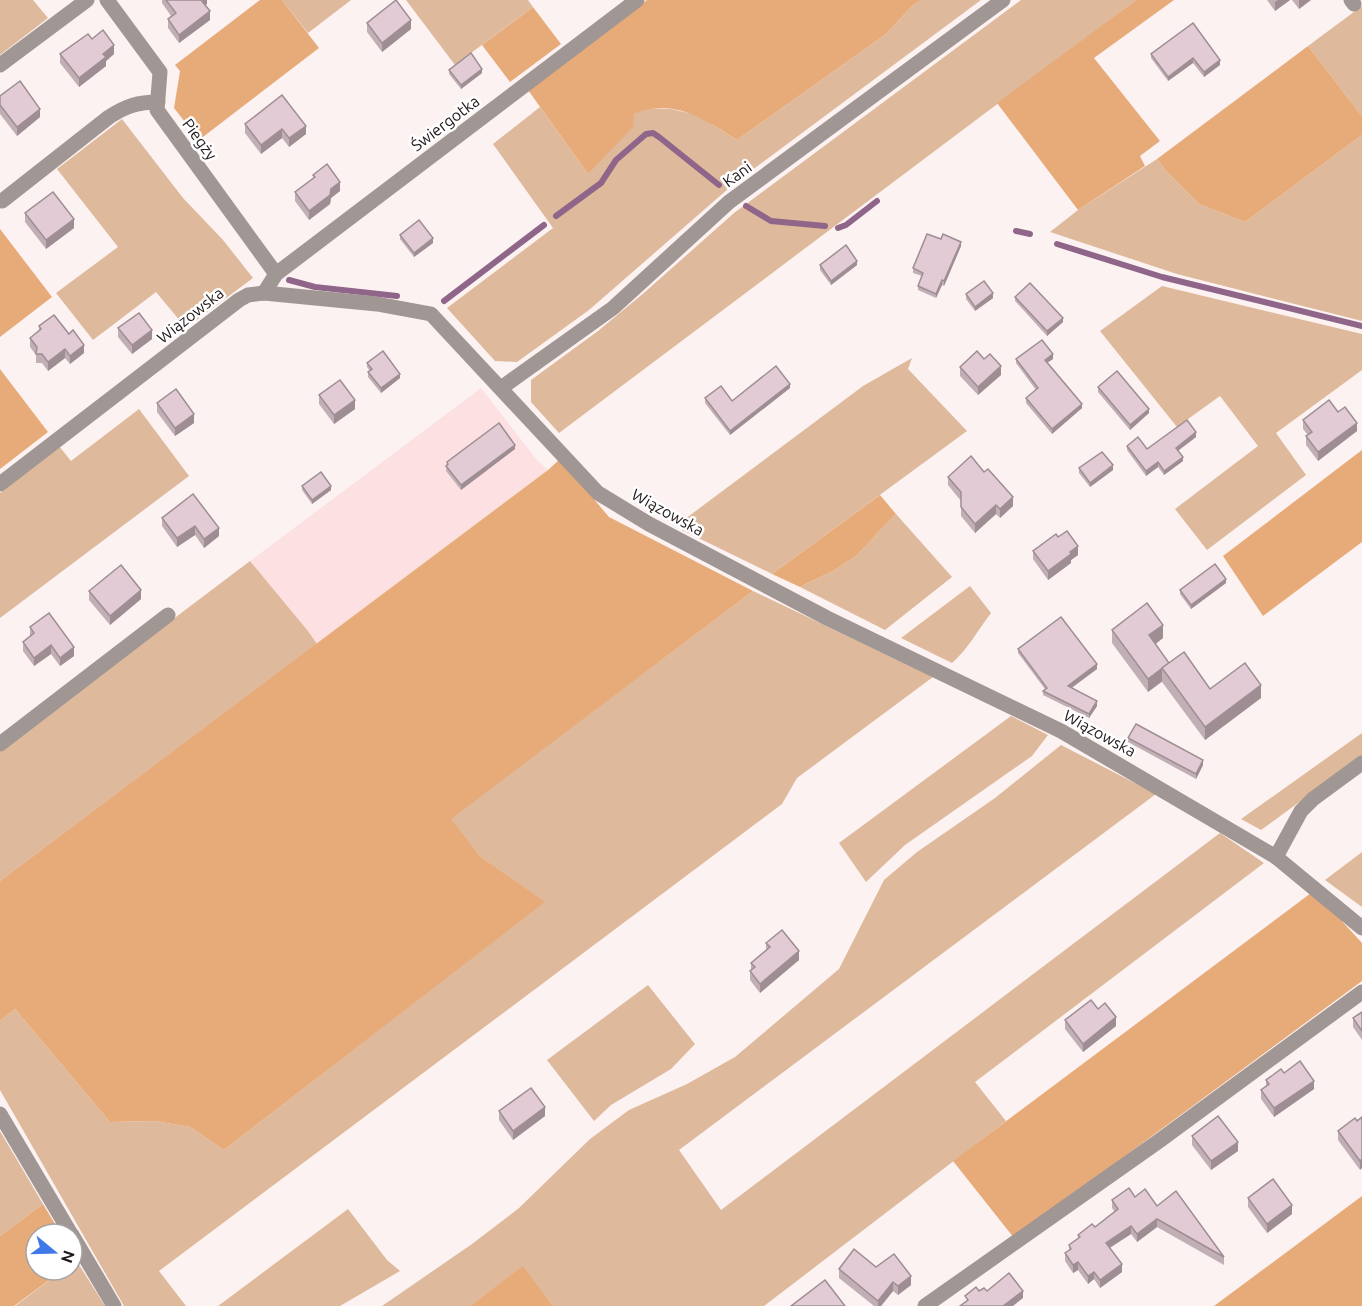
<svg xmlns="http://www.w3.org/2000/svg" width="1362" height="1306" font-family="Ubuntu,sans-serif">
<rect width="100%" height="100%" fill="#fdf2f2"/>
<polygon fill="#fde1e2" points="481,388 537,460 548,470 317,644 308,631 250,561"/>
<g fill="#deb99c">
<polygon points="0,0 33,0 48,18 0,55"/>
<polygon points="282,0 351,0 308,33"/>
<polygon points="406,0 528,0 533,7 455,65"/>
<polygon points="921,0 981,0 736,182 589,310 517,362 495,361 447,308 553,228 493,144 540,107 588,174 634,114 647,108 671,109 697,115 737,140 886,34 913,5"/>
<polygon points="1021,0 1136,0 559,433 531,402 531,380 598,331 645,292 734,213"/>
<polygon points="1362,6 1362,116 1308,46"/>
<polygon points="122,119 183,198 223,240 253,278 186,328 156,292 93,340 56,293 118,247 57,169"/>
<polygon points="1362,135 1362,321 1177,274 1050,232 1078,210 1157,159 1166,171 1199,204 1245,222"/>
<polygon points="1162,286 1362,334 1362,370 1276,433 1306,475 1207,550 1175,509 1258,446 1220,396 1177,427 1100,331"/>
<polygon points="912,358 908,369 967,431 772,574 682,530 685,519 863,386"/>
<polygon points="139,409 189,476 0,618 0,493 59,446 71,461"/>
<polygon points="896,514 952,577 885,630 800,587 833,571 856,556"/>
<polygon points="250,561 308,631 317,644 0,881 0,750"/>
<path d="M970,586L991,613C978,630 968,649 952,663L901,638Z"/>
<polygon points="753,591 933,677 797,778 782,804 159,1271 186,1306 124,1306 0,1090 0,1021 15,1009 110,1122 155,1121 190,1127 224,1150 544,902 480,856 450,819"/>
<polygon points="1011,716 1048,735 1032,756 905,845 866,882 839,843"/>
<polygon points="1362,733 1362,756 1261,830 1241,819"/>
<polygon points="1061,745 1156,794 679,1150 721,1210 1220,833 1264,863 975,1082 1006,1121 764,1306 553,1306 523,1267 470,1306 382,1306 472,1244 519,1208 590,1139 629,1110 687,1084 735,1057 839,969 884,880 917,852 995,798"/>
<polygon points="1362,852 1362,907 1325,880"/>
<polygon points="648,985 695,1044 671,1069 611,1105 594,1121 547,1060"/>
<polygon points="0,1131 43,1204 0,1236"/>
<polygon points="348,1209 387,1260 400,1271 340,1306 218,1306"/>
<polygon points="76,1260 105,1306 15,1306 63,1270 72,1270 72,1263"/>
</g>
<g fill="#e7ab7a">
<polygon points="260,0 282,0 319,48 199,140 174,108 180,71 175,65"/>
<path d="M647,0H921L913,5L886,34L737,140C705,120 673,97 634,114L633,127L588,174L528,90Z"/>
<polygon points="1136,0 1174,0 1094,58 1160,141 1140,156 1145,166 1078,210 997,103"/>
<polygon points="533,7 561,44 510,82 482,45"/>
<polygon points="1308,46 1362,116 1362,135 1245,222 1199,204 1166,171 1157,159"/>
<polygon points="0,229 52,297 0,337"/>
<polygon points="0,369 48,432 0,469"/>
<polygon points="1362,450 1362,542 1263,616 1223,556"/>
<polygon points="560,459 609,517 753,591 451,819 480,856 545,902 224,1150 190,1127 155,1121 110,1122 15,1009 0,1021 0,881 548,470"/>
<polygon points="880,495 896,514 856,556 833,571 800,587 772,574"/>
<polygon points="1311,893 1339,918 1362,943 1362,981 1014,1238 953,1161"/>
<polygon points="1362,1196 1362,1306 1214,1306"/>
<polygon points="43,1204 61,1234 36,1234 36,1270 63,1270 14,1306 0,1306 0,1236"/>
<polygon points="523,1266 553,1306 470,1306"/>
</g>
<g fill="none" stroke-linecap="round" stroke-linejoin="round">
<g stroke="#8f6689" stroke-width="6">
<polyline points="746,206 771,221 825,226"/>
<polyline points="556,216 601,183 616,160 646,134 653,133 659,137 719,185"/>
<polyline points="838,228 846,225 877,201"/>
<polyline points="1016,231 1030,234"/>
<polyline points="1057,244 1162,277 1362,326"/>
<polyline points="289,280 315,287 397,296"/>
<polyline points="444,301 544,225"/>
</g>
<g stroke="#a09693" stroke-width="15">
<polyline points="107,0 160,72 157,110 276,274"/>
<polyline points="1351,0 1354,4"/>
<polyline points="0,65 87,0"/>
<path d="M2,201L109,117C126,106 138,102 158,102"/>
<polyline points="264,293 276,274 637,0"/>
<polyline points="501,388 613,308 729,202 1003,0"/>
<polyline points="0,484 239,300 248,295 264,293 377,304 431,314 598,493 649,524 827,618 1061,731 1276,857 1362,928"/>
<polyline points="0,744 168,615"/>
<polyline points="1276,857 1301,811 1313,799 1362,763"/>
<polyline points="0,1114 71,1234"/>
<polyline points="72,1235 114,1306"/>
<polyline points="925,1306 1159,1141 1362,992"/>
</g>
</g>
<g fill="#c2afb6">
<polygon points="162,0 207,0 207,4 205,5 210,20 179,43 168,28 168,19 171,16 162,3"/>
<polygon points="1267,0 1290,0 1275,11"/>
<polygon points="1292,0 1311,0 1299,9"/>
<polygon points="367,23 411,29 382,52 367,32"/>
<polygon points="1193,23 1220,65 1204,77 1193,63 1168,81 1151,58 1151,54"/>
<polygon points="92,39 114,54 106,61 106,66 79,87 60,63 60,54"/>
<polygon points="449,70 482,73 461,89 449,74"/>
<polygon points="0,96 40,117 17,136 0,114"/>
<polygon points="245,124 306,126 306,134 289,147 282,138 261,154 245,133"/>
<polygon points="313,175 340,191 331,198 330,204 309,220 295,201 295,192 313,178"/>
<polygon points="25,213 74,228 46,249 25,222"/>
<polygon points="400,235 433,243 414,257 400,239"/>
<polygon points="941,239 961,246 944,286 942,285 936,298 918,290 918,286 922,276 913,273 913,268"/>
<polygon points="820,265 857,265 831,285 820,270"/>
<polygon points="966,294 993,298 975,311 966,299"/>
<polygon points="1015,297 1063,322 1047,336 1015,301"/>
<polygon points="39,326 84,353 70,364 65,358 48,371 42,363 36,363 36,355 30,347 30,338 39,331"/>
<polygon points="118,328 152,339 132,354 118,337"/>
<polygon points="1016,359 1053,359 1047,363 1082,408 1052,434 1026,403 1026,398 1036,390 1016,363"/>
<polygon points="367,363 400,378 381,393 368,377 368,372 370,371 367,367"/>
<polygon points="960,367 1001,375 978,395 960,376"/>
<polygon points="1098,387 1149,413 1130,430 1098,392"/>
<polygon points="790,388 730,435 705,403 705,398 732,401"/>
<polygon points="319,395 355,409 334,424 319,404"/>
<polygon points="157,403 194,423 175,436 157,412"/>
<polygon points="1338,412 1357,431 1318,461 1306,445 1306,436 1308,435 1303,429 1303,420"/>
<polygon points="1196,437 1178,451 1183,461 1164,475 1158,467 1146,476 1127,450 1127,446 1147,449"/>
<polygon points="515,449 461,490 446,471 447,462"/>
<polygon points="1079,468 1113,470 1090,487 1079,473"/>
<polygon points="948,477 1013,506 1000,518 996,514 975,533 961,516 961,501 948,485"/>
<polygon points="302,486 331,490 312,504 302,490"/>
<polygon points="193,494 219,536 204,548 195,535 177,547 162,526 162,518"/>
<polygon points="1058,537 1078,555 1071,560 1071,563 1048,580 1033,559 1033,551"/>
<polygon points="1226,583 1191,609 1180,594 1180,590"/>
<polygon points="89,591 141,599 110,625 89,600"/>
<polygon points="30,627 74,656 60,666 51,654 34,666 23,651 23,642 30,636"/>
<polygon points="1112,630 1163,638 1156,644 1169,663 1210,689 1261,698 1205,740 1162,682 1148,692 1112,643"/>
<polygon points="1018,649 1097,669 1072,688 1097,706 1089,718 1043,695 1043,691 1045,689 1018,653"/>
<polygon points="1128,738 1203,765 1196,779 1128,742"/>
<polygon points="766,943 799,960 760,993 750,980 750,971 751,970 751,963 766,951"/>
<polygon points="1098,1009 1116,1026 1083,1052 1065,1029 1065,1020"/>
<polygon points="1362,1012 1362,1040 1353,1027 1353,1018"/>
<polygon points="1284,1073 1314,1089 1274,1117 1261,1099 1261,1090 1266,1086 1266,1080"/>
<polygon points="499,1111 545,1116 513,1140 499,1120"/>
<polygon points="1362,1117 1360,1170 1338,1140 1338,1131"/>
<polygon points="1192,1136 1238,1151 1211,1170 1192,1145"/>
<polygon points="1135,1197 1157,1206 1224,1257 1224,1265 1157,1227 1137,1242 1131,1234 1110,1248 1122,1272 1100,1288 1094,1279 1088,1284 1078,1270 1073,1273 1065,1261 1065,1253 1069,1250 1069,1245 1078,1238 1078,1235 1095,1227 1115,1212 1112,1208 1112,1200"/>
<polygon points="1248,1198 1292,1214 1267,1233 1248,1207"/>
<polygon points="876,1267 911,1285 898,1295 893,1291 881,1306 874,1306 839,1278 839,1269"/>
</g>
<g fill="#9e8e94">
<polygon points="201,0 207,0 207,4 201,8"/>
<polygon points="1278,0 1290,0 1275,11 1275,2"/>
<polygon points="1299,0 1311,0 1299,9"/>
<polygon points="210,11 210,20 179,43 179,35"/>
<polygon points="411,20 411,29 382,52 382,43"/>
<polygon points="114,45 114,54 106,61 106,66 79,87 79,78 103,54"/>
<polygon points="1193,58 1193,63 1168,81 1168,77"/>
<polygon points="1220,60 1220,65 1204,77 1204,72"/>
<polygon points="482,69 482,73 461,89 461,85"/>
<polygon points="40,109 40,117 17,136 17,127"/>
<polygon points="306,126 306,134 289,147 289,138"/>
<polygon points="282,129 282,138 261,154 261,145"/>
<polygon points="340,182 340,191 331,198 330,204 309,220 309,211 331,189"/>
<polygon points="74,219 74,228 46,249 46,240"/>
<polygon points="433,238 433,243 414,257 414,253"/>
<polygon points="961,242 961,246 944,286 944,281"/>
<polygon points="857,261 857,265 831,285 831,281"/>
<polygon points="942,280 942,285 936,298 936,294"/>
<polygon points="993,293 993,298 975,311 975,307"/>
<polygon points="1063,318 1063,322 1047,336 1047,331"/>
<polygon points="152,330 152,339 132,354 132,345"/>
<polygon points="84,345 84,353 70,364 70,356"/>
<polygon points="65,349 65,358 48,371 48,362"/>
<polygon points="1053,354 1053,359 1045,364 1045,360"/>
<polygon points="1001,366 1001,375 978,395 978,387"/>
<polygon points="400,374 400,378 381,393 381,388"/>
<polygon points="790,384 790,388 730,435 730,431"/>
<polygon points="355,400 355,409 334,424 334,415"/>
<polygon points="1082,404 1082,408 1052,434 1052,429"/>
<polygon points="1149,409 1149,413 1130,430 1130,425"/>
<polygon points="194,414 194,423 175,436 175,428"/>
<polygon points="1357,423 1357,431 1318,461 1318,452"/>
<polygon points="1196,432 1196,437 1176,452 1176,448"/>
<polygon points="515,445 515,449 461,490 461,485"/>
<polygon points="1183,457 1183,461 1164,475 1164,471"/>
<polygon points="1158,462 1158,467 1146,476 1146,471"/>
<polygon points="1113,465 1113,470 1090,487 1090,483"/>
<polygon points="331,486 331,490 312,504 312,500"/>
<polygon points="1013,497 1013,506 1000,518 1000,509"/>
<polygon points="996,505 996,514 975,533 975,524"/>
<polygon points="195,526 195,535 177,547 177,538"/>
<polygon points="219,528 219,536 204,548 204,539"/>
<polygon points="1078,546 1078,555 1071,560 1071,563 1048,580 1048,571"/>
<polygon points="1226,579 1226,583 1191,609 1191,605"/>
<polygon points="141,590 141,599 110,625 110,616"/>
<polygon points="1163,625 1163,638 1149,648 1149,635"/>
<polygon points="51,645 51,654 34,666 34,658"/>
<polygon points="74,647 74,656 60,666 60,658"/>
<polygon points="1169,663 1162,668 1162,681 1148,692 1148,679"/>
<polygon points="1097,664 1097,669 1068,690 1068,686"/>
<polygon points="1261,685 1261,698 1205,740 1205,727"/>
<polygon points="1097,701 1097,706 1089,718 1089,714"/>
<polygon points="1203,760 1203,765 1196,779 1196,774"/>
<polygon points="799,951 799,960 760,993 760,984"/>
<polygon points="1116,1017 1116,1026 1083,1052 1083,1044"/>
<polygon points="1314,1081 1314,1089 1274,1117 1274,1108"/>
<polygon points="545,1107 545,1116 513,1140 513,1131"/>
<polygon points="1238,1142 1238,1151 1211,1170 1211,1161"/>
<polygon points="1362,1159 1362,1168 1360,1170 1360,1161"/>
<polygon points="1292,1205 1292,1214 1267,1233 1267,1224"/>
<polygon points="1157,1219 1157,1227 1137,1242 1137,1234"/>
<polygon points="1131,1226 1131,1234 1106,1250 1106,1243"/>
<polygon points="1078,1262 1078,1270 1073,1273 1073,1265"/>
<polygon points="1122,1264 1122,1272 1100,1288 1100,1280"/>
<polygon points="1094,1272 1094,1279 1088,1284 1088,1276"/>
<polygon points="911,1276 911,1285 898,1295 898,1286"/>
<polygon points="893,1282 893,1291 881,1306 878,1306 878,1301"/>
<polygon points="1023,1291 1023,1298 1013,1306 1003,1306"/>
</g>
<g fill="#e2cbd4" stroke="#9e8e94" stroke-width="1.5">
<polygon points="166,0 201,0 210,11 179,35 168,19 176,13"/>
<polygon points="396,0 411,20 382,43 367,23"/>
<polygon points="1193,23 1220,60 1204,72 1193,58 1168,77 1151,54"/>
<polygon points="103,30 114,45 103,54 106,57 79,78 60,54 88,34 92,39"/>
<polygon points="471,53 482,69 461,85 449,70"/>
<polygon points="20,81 40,109 17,127 0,105 0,96"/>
<polygon points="282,95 306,126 289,138 282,129 261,145 245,124"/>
<polygon points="327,164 340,182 331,189 330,195 309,211 295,192 315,177 313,175"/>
<polygon points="53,192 74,219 46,240 25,213"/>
<polygon points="419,220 433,238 414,253 400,235"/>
<polygon points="927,234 941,239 943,234 961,242 944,281 942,280 936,294 918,286 923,273 913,268"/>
<polygon points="846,245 857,261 831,281 820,265"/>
<polygon points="984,281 993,293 975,307 966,294"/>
<polygon points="1030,283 1063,318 1047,331 1015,297"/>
<polygon points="139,313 152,330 132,345 118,328"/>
<polygon points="54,315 69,334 73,330 84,345 70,356 65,349 48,362 42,354 36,354 37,347 30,338 41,329 39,326"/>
<polygon points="1042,340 1053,354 1045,360 1082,404 1052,429 1026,398 1038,388 1016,359"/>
<polygon points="383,351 400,374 381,388 368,372 372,369 367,363"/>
<polygon points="977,351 984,359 990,354 1001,366 978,387 960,367"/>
<polygon points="776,366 790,384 730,431 705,398 721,386 732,401"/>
<polygon points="1117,371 1149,409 1130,425 1098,387"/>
<polygon points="340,380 355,400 334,415 319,395"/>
<polygon points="176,389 194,414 175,428 157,403"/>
<polygon points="1329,400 1338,412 1345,407 1357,423 1318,452 1306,436 1312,432 1303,420"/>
<polygon points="1187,420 1196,432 1176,448 1183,457 1164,471 1158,462 1146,471 1127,446 1138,437 1147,449"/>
<polygon points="499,423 515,445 461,485 446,466 448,464 447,462"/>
<polygon points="1102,452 1113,465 1090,483 1079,468"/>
<polygon points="971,456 984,472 988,469 1013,497 1000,509 996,505 975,524 961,507 961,492 948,477"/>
<polygon points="321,472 331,486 312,500 302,486"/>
<polygon points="193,494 219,528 204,539 195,526 177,538 162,518"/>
<polygon points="1067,531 1078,546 1070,552 1071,554 1048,571 1033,551 1056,534 1058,537"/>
<polygon points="1215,564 1226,579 1191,605 1180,590"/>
<polygon points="121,565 141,590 110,616 89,591"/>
<polygon points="1147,603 1163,625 1149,635 1169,663 1148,679 1112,630"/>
<polygon points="49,613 74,647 60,658 51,645 34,658 23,642 34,633 30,627"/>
<polygon points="1061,617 1097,664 1068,686 1097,701 1089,714 1043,691 1047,688 1018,649"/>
<polygon points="1184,652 1210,689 1245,663 1261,685 1205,727 1162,668"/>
<polygon points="1136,724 1203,760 1196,774 1128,738"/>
<polygon points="782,930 799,951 760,984 750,971 755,967 751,963 770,947 766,943"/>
<polygon points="1091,1000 1098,1009 1105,1003 1116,1017 1083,1044 1065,1020"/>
<polygon points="1362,1012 1362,1031 1353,1018"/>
<polygon points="1300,1061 1314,1081 1274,1108 1261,1090 1269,1084 1266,1080 1281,1069 1284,1073"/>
<polygon points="531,1088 545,1107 513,1131 499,1111"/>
<polygon points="1218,1116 1238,1142 1211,1161 1192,1136"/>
<polygon points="1362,1117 1362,1159 1360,1161 1338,1131 1355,1118 1357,1121"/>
<polygon points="1273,1179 1292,1205 1267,1224 1248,1198"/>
<polygon points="1129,1188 1135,1197 1145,1189 1157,1206 1176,1191 1224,1257 1157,1219 1137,1234 1131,1226 1106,1243 1122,1264 1100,1280 1094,1272 1088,1276 1078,1262 1073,1265 1065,1253 1071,1249 1069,1245 1080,1237 1078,1235 1092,1224 1095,1227 1118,1209 1112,1200"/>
<polygon points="854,1249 876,1267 894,1254 911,1276 898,1286 893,1282 878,1301 839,1269"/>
<polygon points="1009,1273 1023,1291 1003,1306 960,1306 968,1300 965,1296 976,1287 979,1291 984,1288 987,1291"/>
<polygon points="825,1280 845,1306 791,1306"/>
</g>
<g text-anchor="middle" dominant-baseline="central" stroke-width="5" stroke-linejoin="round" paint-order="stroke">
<g font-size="16" fill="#211819" stroke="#fff">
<text transform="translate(445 123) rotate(-37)">Świergotka</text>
<text transform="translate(200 139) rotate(54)">Piegży</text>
<text transform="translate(737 174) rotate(-36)">Kani</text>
<text transform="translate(190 315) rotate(-38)">Wiązowska</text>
<text transform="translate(668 512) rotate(29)">Wiązowska</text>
<text transform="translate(1100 733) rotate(29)">Wiązowska</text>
</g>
</g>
<g transform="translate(54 1252) rotate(109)"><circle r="28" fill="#ffffff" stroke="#a6a3a3" stroke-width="1.5"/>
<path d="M0-4.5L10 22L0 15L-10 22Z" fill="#3f78e8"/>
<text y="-9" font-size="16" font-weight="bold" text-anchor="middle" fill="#211819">N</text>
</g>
</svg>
